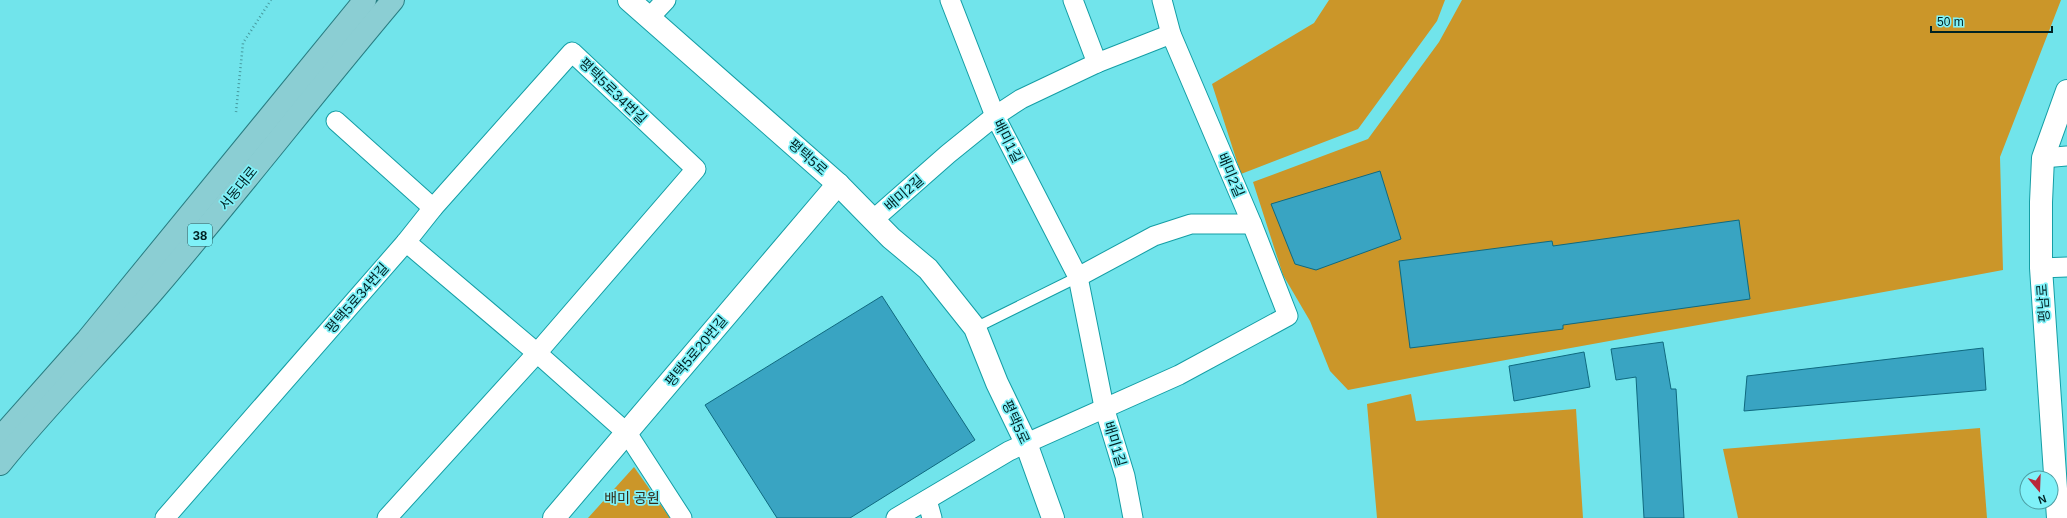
<svg xmlns="http://www.w3.org/2000/svg" width="2067" height="518" font-family="Arial,'Noto Sans KR',sans-serif">
<rect width="100%" height="100%" fill="#71e4eb"/>
<g fill="#cb9629">
<polygon points="1329,0 1445,0 1437,21 1358,129 1241,174 1212,84 1314,23"/>
<path d="M1462,0H2061L2000,157L2003,270C1785,311 1566,347 1348,390L1330,371L1310,321L1283,275L1253,182L1368,139L1439,42Z"/>
<polygon points="1411,394 1416,421 1576,409 1583,518 1377,518 1367,404"/>
<polygon points="1980,428 1987,518 1738,518 1723,449"/>
<polygon points="634,467 670,518 588,518"/>
</g>
<g fill="#39a4c2" stroke="#0f697f">
<polygon points="1380,171 1401,239 1316,270 1295,264 1271,204"/>
<polygon points="1739,220 1750,299 1563,325 1563,329 1410,348 1399,261 1552,241 1553,246"/>
<polygon points="882,296 975,440 850,518 777,518 705,405"/>
<polygon points="1663,342 1671,389 1676,389 1684,518 1644,518 1636,377 1616,380 1611,349"/>
<polygon points="1983,348 1986,390 1744,411 1747,376"/>
<polygon points="1584,352 1590,387 1514,401 1509,366"/>
</g>
<g fill="none" stroke-linecap="round" stroke-linejoin="round">
<defs>
<polyline id="service" points="975,328 1078,277"/>
<g id="minor">
<polyline points="950,0 995,116 1078,277 1104,407 1125,476 1133,518"/>
<polyline points="1073,0 1097,63"/>
<polyline points="649,18 666,0"/>
<polyline points="336,121 433,208"/>
<polyline points="2043,158 2067,156"/>
<polyline points="873,220 948,154 995,116 1021,99 1097,63 1171,34"/>
<polyline points="406,242 537,353 627,433 682,518"/>
<polyline points="2041,268 2067,267"/>
<polyline points="1078,277 1154,236 1191,224 1252,224"/>
<polyline points="927,500 932,518"/>
<polyline points="165,518 406,242 433,208 572,52 696,169 537,353 387,518"/>
<polyline points="896,518 1009,451 1179,375 1288,316 1252,224 1171,34 1162,0"/>
</g>
<g id="tertiary">
<polyline points="629,0 838,184 891,238 928,269 975,328 997,383 1026,443 1053,518"/>
<polyline points="554,518 838,184"/>
<polyline points="2058,518 2041,268 2041,202 2043,158 2067,91"/>
</g>
<g id="primary">
<polyline points="0,438 87,340 365,0"/>
<path d="M0,464C49,403 105,348 156,288C237,193 313,95 393,0"/>
</g>
</defs>
<use href="#service" stroke="#149ea5" stroke-width="12"/>
<use href="#minor" stroke="#149ea5" stroke-width="21"/>
<use href="#tertiary" stroke="#149ea5" stroke-width="24"/>
<use href="#primary" stroke="#287d82" stroke-width="24"/>
<polyline stroke="#469a9f" stroke-width="2.5" stroke-dasharray="1 3" stroke-linecap="butt" points="236,112 243,43 271,0"/>
<use href="#service" stroke="#fff" stroke-width="10"/>
<use href="#minor" stroke="#fff" stroke-width="19"/>
<use href="#tertiary" stroke="#fff" stroke-width="22"/>
<use href="#primary" stroke="#8bced3" stroke-width="22"/>
</g>
<g text-anchor="middle" dominant-baseline="central" stroke-width="3.5" stroke-linejoin="round" paint-order="stroke">
<rect fill="#7ff1f8" stroke="#266064" stroke-width="1" x="188" y="224" width="24" height="22" rx="3"/>
<g font-size="13" font-weight="bold" fill="#002224">
<text x="200" y="235">38</text>
</g>
<g font-size="14" fill="#002224" stroke="#7ff1f8">
<text transform="translate(613 91) rotate(44)">평택5로34번길</text>
<text transform="translate(1008 141) rotate(63)">배미1길</text>
<text transform="translate(808 157) rotate(41)">평택5로</text>
<text transform="translate(1231 175) rotate(67)">배미2길</text>
<text transform="translate(238 188) rotate(-51)">서동대로</text>
<text transform="translate(904 193) rotate(-41)">배미2길</text>
<text transform="translate(357 298) rotate(-49)">평택5로34번길</text>
<text transform="translate(2043 303) rotate(-94)">평남로</text>
<text transform="translate(696 351) rotate(-50)">평택5로20번길</text>
<text transform="translate(1016 422) rotate(65)">평택5로</text>
<text transform="translate(1115 444) rotate(73)">배미1길</text>
</g>
<g font-size="14" fill="#332917" stroke="#7ff1f8">
<text x="632" y="498">배미 공원</text>
</g>
</g>
<g transform="translate(2039 490) rotate(161)"><circle r="19" fill="#7ff1f8" stroke="#4c9ea3"/>
<path d="M0-3L7 15L0 10L-7 15Z" fill="#b92839"/>
<text y="-6" font-size="11" font-weight="bold" text-anchor="middle" fill="#002224">N</text>
</g>
<path d="M1931 26v6h121v-6" fill="none" stroke="#002224" stroke-width="2"/>
<text x="1937" y="26" font-size="12" fill="#002224" stroke="#7ff1f8" stroke-width="3" paint-order="stroke">50 m</text>
</svg>
